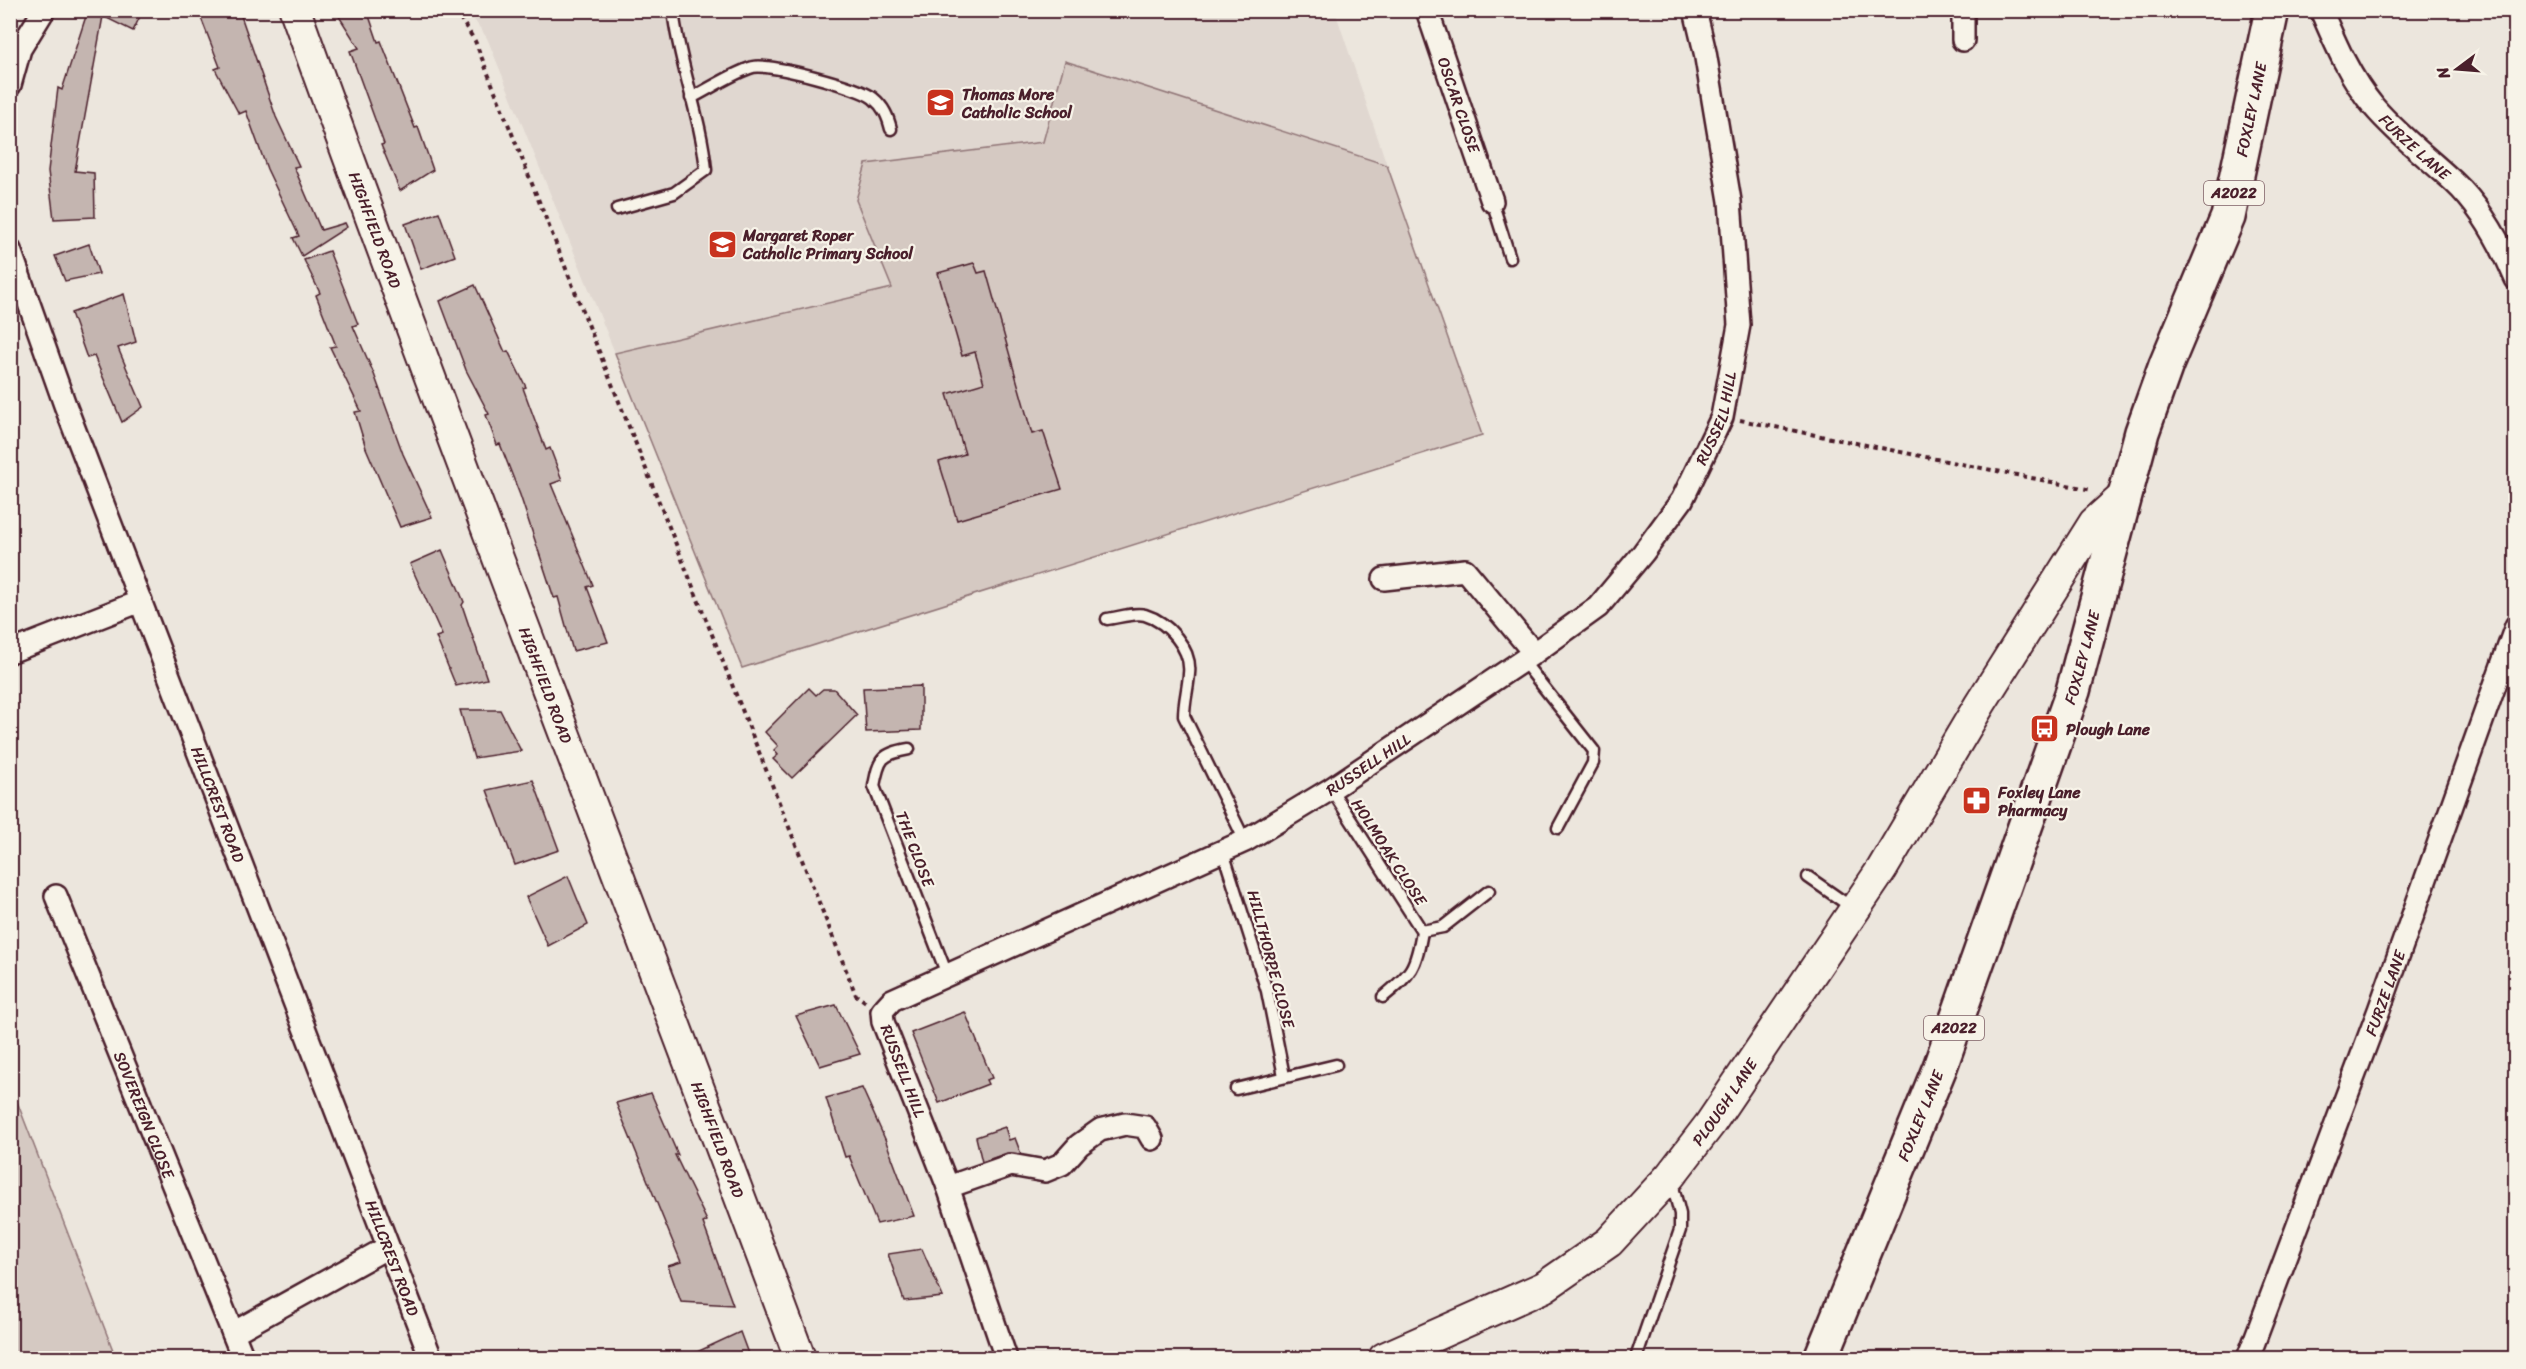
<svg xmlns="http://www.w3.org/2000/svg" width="2526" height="1369" font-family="Sriracha,sans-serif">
<rect width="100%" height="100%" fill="#ece6dd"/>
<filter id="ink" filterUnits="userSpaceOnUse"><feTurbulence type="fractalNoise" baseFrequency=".0167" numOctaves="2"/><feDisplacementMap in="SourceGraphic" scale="12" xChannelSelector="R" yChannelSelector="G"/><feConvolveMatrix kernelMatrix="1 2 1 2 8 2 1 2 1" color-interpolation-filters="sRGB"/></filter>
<g filter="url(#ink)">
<polygon fill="#e0d7d0" points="468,11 1335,11 1387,165 1065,61 1043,142 866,165 856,200 893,288 615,353 487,38"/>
<g fill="#d5c9c2" stroke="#907476" stroke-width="1.5">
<polygon points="1065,61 1387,165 1482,435 742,668 615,353 892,288 856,200 866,164 1043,142"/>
<polygon points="10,1086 11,1086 116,1358 11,1358"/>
</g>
<g fill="#c4b5b0" stroke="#4a1f2b" stroke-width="1.5">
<polygon points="88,10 143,10 133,31 103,16 75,171 94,173 95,217 54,219 48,171 58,88 62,90"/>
<polygon points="198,10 239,10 276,117 299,166 294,167 321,230 345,223 347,227 302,256 293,238 299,236 267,169 246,111 239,114 215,69 220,67"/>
<polygon points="335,10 367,10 378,42 381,41 415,128 418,127 433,170 400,191 381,145 384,144 350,51 359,48"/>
<polygon points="439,212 455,256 421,269 405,224"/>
<polygon points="89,244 99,274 65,281 55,256"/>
<polygon points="329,251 358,324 353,326 374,374 403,454 432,517 400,527 366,448 355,412 361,411 330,347 336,346 316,295 320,293 304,260"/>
<polygon points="974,263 978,273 986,271 1032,434 1043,431 1062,489 957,520 939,462 965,454 947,394 984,383 975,352 962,356 938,273"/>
<polygon points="475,285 505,352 508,351 526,387 523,388 546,450 550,448 562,480 551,484 593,585 587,587 608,642 573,651 558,597 554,598 520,495 500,444 497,445 486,415 489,414 466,370 440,301"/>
<polygon points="124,294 136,342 118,348 143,407 122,422 94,356 87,358 71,313"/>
<polygon points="442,550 464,602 462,605 487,679 456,686 436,637 442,635 410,564"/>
<polygon points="921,686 921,730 866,732 863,688"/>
<polygon points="809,688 816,695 823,689 834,689 857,715 792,778 773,759 778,755 774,750 778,746 765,732"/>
<polygon points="460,710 500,710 521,751 474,758"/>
<polygon points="533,780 559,850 515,865 487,790"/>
<polygon points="568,876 588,925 548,946 526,897"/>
<polygon points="836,1005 860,1054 820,1066 796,1016"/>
<polygon points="965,1012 992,1078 986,1080 988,1084 939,1103 911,1033"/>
<polygon points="862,1088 885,1139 914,1216 877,1224 849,1156 845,1157 826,1098"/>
<polygon points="651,1093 678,1155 675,1155 707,1221 703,1223 733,1305 681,1302 668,1266 681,1262 616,1103"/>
<polygon points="1005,1127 1009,1140 1015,1138 1021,1154 1007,1153 982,1162 976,1137"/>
<polygon points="922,1249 943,1297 904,1301 888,1254"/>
<polygon points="740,1332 750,1359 682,1359"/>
</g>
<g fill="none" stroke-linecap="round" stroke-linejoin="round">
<defs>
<g id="lane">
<path d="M691,98C709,89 735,72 753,67C770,63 859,87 873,98C884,107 888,117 891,129"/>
<polyline points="1492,201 1510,258"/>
<path d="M617,209L674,193L706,170C701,116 679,65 673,10"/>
<path d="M1107,619C1117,618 1135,612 1145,615C1168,622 1192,649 1189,674C1188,689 1184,701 1184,716L1245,841"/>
<polyline points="1523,661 1594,751 1593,763 1558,828"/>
<path d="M909,749C881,754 879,759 874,786L948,977"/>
<path d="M1331,789L1422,931C1416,968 1412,973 1383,997"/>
<polyline points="1223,852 1267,991 1284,1076"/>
<polyline points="1808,877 1854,909"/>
<polyline points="1422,931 1443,927 1489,891"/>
<polyline points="1236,1089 1336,1065"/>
<polyline points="1636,1358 1680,1230 1680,1214 1671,1179"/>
</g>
<g id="street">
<path id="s1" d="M1427,10L1492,201"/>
<path id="s2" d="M2321,10C2336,45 2350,78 2374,107C2398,135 2427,157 2454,182C2482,208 2501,244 2516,279"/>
<polyline points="1963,40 1963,10"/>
<polyline points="10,85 20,49 44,10"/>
<path id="s3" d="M10,250L65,405L431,1358"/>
<polyline points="1384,579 1465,570 1534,653"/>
<polyline points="10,652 141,601"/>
<path id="s4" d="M56,896L243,1358"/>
<polyline points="948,1187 1011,1165 1045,1171 1062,1164 1079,1145 1100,1130 1125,1124 1145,1127 1152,1139"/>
<polyline points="233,1333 388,1247"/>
<path id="s5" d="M1006,1358L948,1187L883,1022L882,1011L892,1000L1245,841L1331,789L1534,653L1598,607L1643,553L1682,500L1722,417L1739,325L1730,201L1705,52L1695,10"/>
<path id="s6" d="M2248,1358L2379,1010L2516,626"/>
</g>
<g id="secondary">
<path id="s7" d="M295,10C458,462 633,909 800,1358"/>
<path id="s8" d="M1384,1358L1544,1287L1609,1242L1670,1176L1710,1124L1882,869L1980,704L2094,523L2124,496"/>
</g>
<g id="primary">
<path id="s9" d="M1821,1358L1940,1067L2073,691L2142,432L2166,365L2228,217L2272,10"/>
</g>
</defs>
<use href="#lane" stroke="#4a1f2b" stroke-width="15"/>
<use href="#street" stroke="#4a1f2b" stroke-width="26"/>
<use href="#secondary" stroke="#4a1f2b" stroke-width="34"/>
<use href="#primary" stroke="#4a1f2b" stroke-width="38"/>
<g stroke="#4a1f2b" stroke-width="4" stroke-dasharray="4.5 4.5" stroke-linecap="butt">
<polyline points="455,10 475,41 856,995 866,1002"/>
<polyline points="1740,420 2092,490"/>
</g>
<use href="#lane" stroke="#f7f3e8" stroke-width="10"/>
<use href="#street" stroke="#f7f3e8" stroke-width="21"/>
<use href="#secondary" stroke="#f7f3e8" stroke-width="30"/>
<use href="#primary" stroke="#f7f3e8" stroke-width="33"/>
</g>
</g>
<defs>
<symbol id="school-square" viewBox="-11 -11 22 22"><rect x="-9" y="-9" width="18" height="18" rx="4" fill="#c8321e" stroke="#f7f3e8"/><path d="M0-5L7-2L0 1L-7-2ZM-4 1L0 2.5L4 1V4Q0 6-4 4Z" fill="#fff"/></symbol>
<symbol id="bus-square" viewBox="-11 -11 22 22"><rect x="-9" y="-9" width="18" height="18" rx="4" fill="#c8321e" stroke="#f7f3e8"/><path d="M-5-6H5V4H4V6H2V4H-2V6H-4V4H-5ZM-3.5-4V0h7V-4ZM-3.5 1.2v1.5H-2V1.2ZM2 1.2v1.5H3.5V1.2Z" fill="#fff"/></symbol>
<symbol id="pharmacy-square" viewBox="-11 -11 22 22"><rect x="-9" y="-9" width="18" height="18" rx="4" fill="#c8321e" stroke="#f7f3e8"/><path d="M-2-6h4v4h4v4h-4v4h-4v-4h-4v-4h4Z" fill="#fff"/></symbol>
</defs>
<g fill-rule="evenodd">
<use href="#school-square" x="924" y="86" width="33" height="33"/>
<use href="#school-square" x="706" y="228" width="33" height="33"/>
<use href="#bus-square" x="2028" y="712" width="33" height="33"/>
<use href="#pharmacy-square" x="1960" y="784" width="33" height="33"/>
</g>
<g text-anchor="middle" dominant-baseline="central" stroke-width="4.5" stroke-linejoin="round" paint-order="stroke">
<g fill="#f7f3e8" stroke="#7e5f64" stroke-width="1.5">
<rect x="2204" y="181" width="60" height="24" rx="4.5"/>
<rect x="1924" y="1016" width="60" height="24" rx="4.5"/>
</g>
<g font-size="15" font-weight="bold" fill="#4a1f2b">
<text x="2234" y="193">A2022</text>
<text x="1954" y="1028">A2022</text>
</g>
<g font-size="16" font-weight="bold" fill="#4a1f2b" stroke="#f7f3e8" text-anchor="start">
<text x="962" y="94">Thomas More<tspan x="962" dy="18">Catholic School</tspan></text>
<text x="743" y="235">Margaret Roper<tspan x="743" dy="18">Catholic Primary School</tspan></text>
<text x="2066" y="729">Plough Lane</text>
<text x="1998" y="792">Foxley Lane<tspan x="1998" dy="18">Pharmacy</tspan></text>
</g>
<g font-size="16" fill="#4a1f2b" stroke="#f7f3e8">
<text stroke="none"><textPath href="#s1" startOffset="100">OSCAR CLOSE</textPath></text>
<text stroke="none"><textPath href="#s9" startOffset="1323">FOXLEY LANE</textPath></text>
<text stroke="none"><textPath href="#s2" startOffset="168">FURZE LANE</textPath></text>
<text stroke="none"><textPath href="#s7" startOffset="234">HIGHFIELD ROAD</textPath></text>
<text stroke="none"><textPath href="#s5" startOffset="1420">RUSSELL HILL</textPath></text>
<text stroke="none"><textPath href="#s9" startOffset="748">FOXLEY LANE</textPath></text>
<text stroke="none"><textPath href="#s7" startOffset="720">HIGHFIELD ROAD</textPath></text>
<text stroke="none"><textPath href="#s5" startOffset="916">RUSSELL HILL</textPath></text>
<text stroke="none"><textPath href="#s3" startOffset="592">HILLCREST ROAD</textPath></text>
<text transform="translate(915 849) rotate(69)">THE CLOSE</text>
<text transform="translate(1389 852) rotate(57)">HOLMOAK CLOSE</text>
<text transform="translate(1271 959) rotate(75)">HILLTHORPE CLOSE</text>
<text stroke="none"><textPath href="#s6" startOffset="390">FURZE LANE</textPath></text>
<text transform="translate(903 1071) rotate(69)">RUSSELL HILL</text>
<text stroke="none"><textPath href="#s8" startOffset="436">PLOUGH LANE</textPath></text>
<text stroke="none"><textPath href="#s4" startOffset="236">SOVEREIGN CLOSE</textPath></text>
<text stroke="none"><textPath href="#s9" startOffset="262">FOXLEY LANE</textPath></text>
<text stroke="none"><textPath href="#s7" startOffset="1206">HIGHFIELD ROAD</textPath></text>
<text stroke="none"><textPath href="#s3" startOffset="1078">HILLCREST ROAD</textPath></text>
</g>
</g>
<rect width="2526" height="1369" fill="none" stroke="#f7f3e8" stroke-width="36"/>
<rect x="18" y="18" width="2490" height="1333" fill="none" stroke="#4a1f2b" stroke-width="2" filter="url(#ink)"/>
<g transform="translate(2457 69) rotate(254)" stroke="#f7f3e8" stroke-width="4.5" paint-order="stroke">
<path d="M0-4.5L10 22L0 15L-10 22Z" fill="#4a1f2b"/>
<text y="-9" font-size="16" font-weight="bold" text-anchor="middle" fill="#4a1f2b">N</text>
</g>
</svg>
